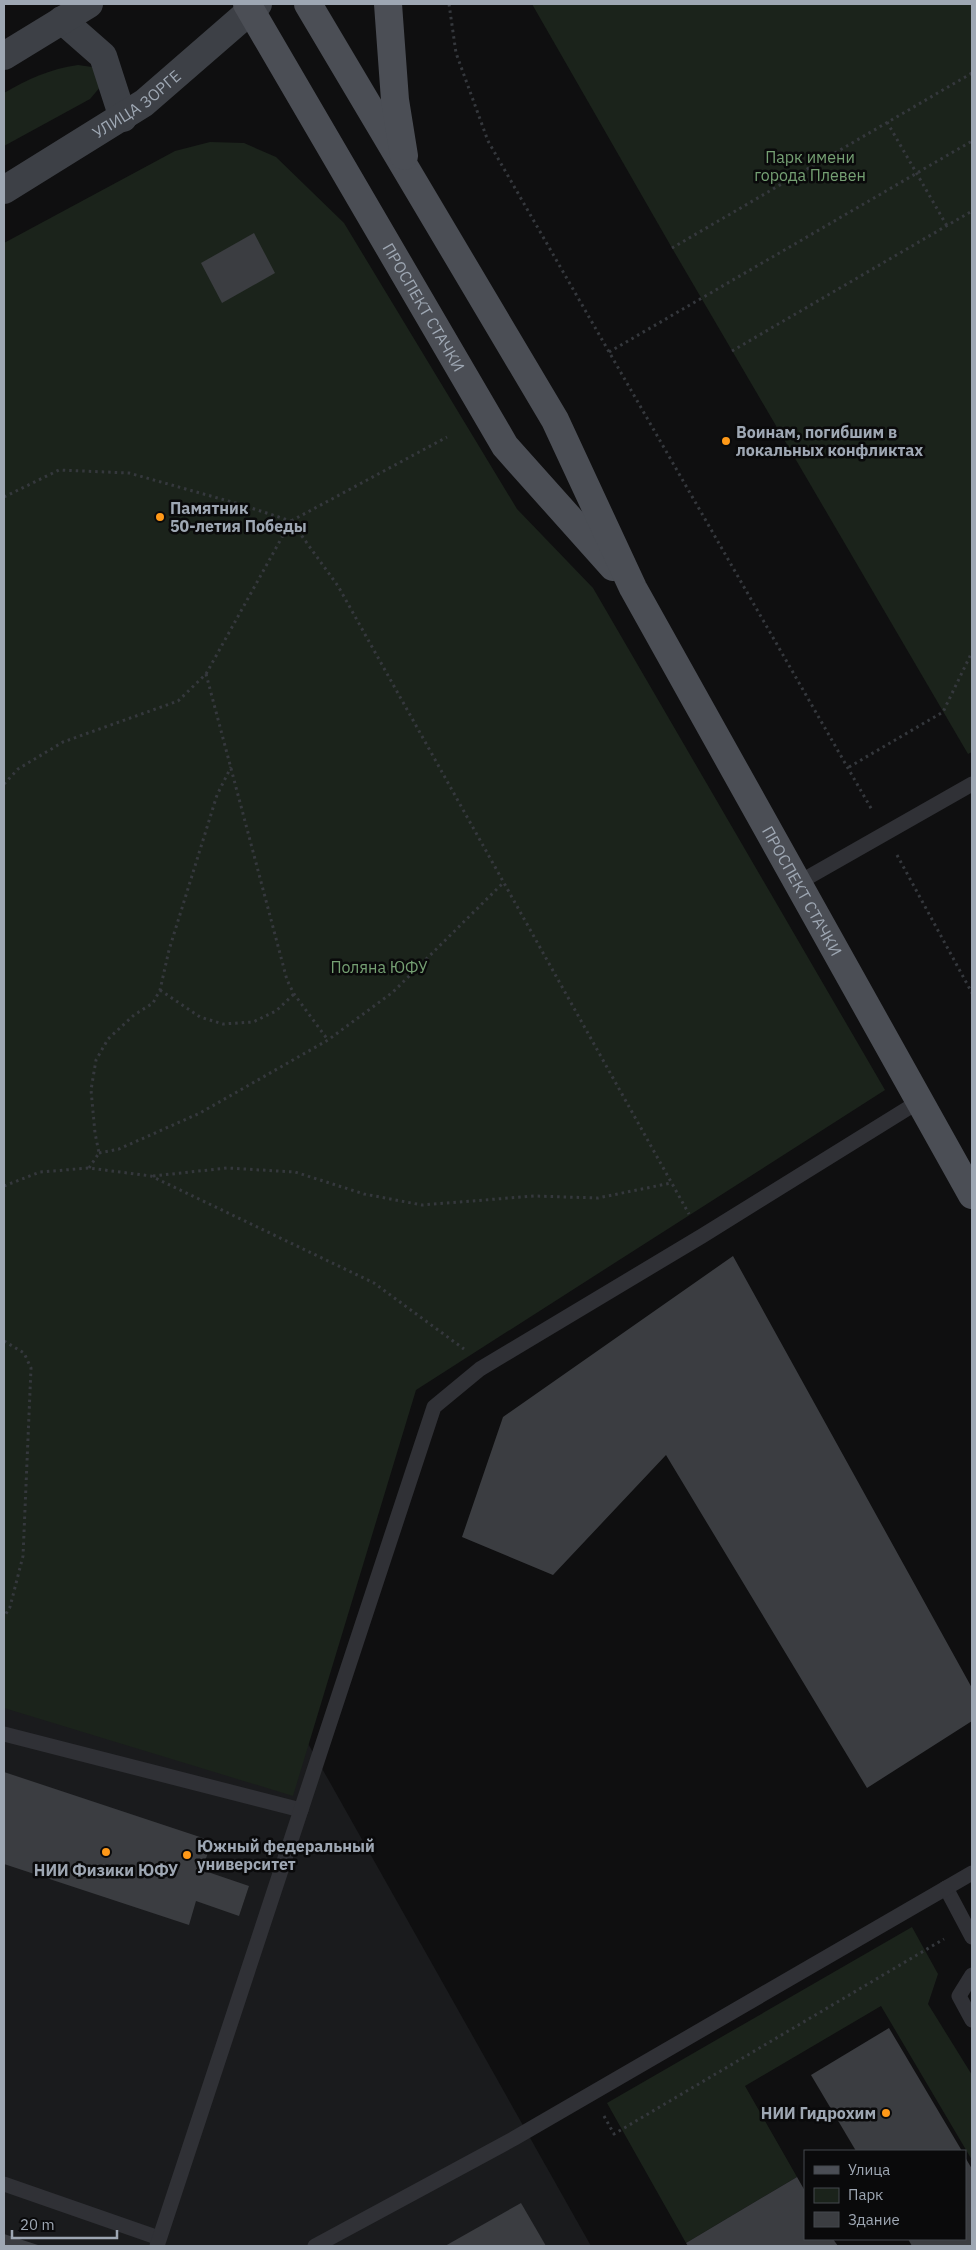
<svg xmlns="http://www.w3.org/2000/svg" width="976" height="2250" font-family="'IBM Plex Sans',sans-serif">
<rect width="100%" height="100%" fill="#0f0f10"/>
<polygon fill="#1a1b1d" points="4,1317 150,1463 591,2246 4,2246"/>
<g fill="#1b231b">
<polygon points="532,4 972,4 972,752 968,754 672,248"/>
<path d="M78,65L92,67L101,86L90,99L4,146V93C28,79 50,69 78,65Z"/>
<polygon points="210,142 244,143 276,157 344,223 517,509 593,588 885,1090 416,1390 293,1796 4,1708 4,243 175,151"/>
<polygon points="912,1927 938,1974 928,2004 972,2075 972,2160 881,2006 745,2086 797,2177 686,2243 607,2103"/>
</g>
<g fill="#3b3d41">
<polygon points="254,233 275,273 222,303 201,263"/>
<polygon points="733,1256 972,1688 972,1721 867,1788 666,1455 553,1575 462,1537 503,1417"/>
<polygon points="4,1772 212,1841 202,1870 249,1886 239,1916 196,1901 189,1925 4,1864"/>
<polygon points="889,2028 962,2151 856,2151 811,2075"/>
<polygon points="965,2157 972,2169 972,2246 912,2246 908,2239 965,2239"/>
<polygon points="797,2177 805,2191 805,2239 833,2239 838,2246 688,2246 686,2243"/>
<polygon points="521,2203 546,2246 445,2246"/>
<polygon points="4,2234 41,2246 4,2246"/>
</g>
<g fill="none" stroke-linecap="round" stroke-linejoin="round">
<g stroke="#35383d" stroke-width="3" stroke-dasharray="2.5 4" stroke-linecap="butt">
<polyline points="449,4 456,53 488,141 872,810"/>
<polyline points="887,122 947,226"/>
<polyline points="672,248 972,73"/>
<polyline points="732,351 972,211"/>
<polyline points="609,352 972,141"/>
<polyline points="4,497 59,470 129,473 239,504 291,521 338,586 689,1214"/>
<polyline points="206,674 287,980 294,994 328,1040"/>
<polyline points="849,767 943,712 972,652"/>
<polyline points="4,784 18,769 63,742 178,701 206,674 291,521 447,437"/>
<polyline points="897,855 972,993"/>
<polyline points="160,990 200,1017 223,1024 253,1022 276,1011 294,994"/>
<polyline points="99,1153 119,1149 200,1113 328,1040 393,992 503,883"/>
<polyline points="89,1168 99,1153 95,1133 91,1090 96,1060 108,1039 134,1015 153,1003 160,990 169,950 217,795 231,767"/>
<polyline points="153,1176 227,1168 295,1172 364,1194 422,1205 534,1196 598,1198 671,1183"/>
<polyline points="4,1186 40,1172 89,1168 151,1176 374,1283 464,1349"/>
<polyline points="4,1341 24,1353 31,1368 23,1556 10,1607 4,1617"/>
<polyline points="604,2116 614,2134 944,1939"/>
</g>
<g stroke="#303136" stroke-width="15">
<polyline points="798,883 972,784"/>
<polyline points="4,1734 301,1810"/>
<polyline points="946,1888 972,1937"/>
<polyline points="972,1975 959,1996 972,2020"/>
<polyline points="4,2184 159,2238"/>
<polyline points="157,2246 434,1407 480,1369 702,1236 918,1102"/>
<polyline points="315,2246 513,2139 972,1873"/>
</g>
<g stroke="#3d4046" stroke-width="28">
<polyline points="62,20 103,56 123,118"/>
<polyline points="4,56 89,4"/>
<path id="s1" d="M4,190L144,103L258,4"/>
</g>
<g stroke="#4b4e55" stroke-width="28">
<path id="s2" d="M247,4L505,446L613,567"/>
<path id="s3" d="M308,4L555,420L633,588L972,1195"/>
<polyline points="388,4 395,100 404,156"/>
</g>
</g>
<g fill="#ff9918" stroke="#0a0a0b" stroke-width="2">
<circle cx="726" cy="441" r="5"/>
<circle cx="160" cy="517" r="5"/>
<circle cx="106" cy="1852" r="5"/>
<circle cx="187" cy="1855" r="5"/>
<circle cx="886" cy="2113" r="5"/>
</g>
<g text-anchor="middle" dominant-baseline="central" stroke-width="5" stroke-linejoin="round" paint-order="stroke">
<g font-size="16" fill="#9ea7b3" stroke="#0a0a0b">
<text stroke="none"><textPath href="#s1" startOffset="158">УЛИЦА ЗОРГЕ</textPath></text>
<text stroke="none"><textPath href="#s2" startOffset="351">ПРОСПЕКТ СТАЧКИ</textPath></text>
<text stroke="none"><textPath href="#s3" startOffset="1016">ПРОСПЕКТ СТАЧКИ</textPath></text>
</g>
<g font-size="16" fill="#75a073" stroke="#0a0a0b">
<text x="810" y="157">Парк имени<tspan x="810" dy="18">города Плевен</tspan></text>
<text x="379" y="967">Поляна ЮФУ</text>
</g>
<g font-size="16" font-weight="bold" fill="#9ea7b3" stroke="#0a0a0b" text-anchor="start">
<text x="736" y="432">Воинам, погибшим в<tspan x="736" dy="18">локальных конфликтах</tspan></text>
<text x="170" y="508">Памятник<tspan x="170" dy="18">50-летия Победы</tspan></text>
<text x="197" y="1846">Южный федеральный<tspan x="197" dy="18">университет</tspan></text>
<text x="106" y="1870" text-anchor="middle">НИИ Физики ЮФУ</text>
<text x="876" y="2113" text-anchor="end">НИИ Гидрохим</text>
</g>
</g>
<rect width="976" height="2250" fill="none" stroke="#9ea7b3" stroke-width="10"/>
<rect x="804" y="2150" width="162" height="90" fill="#0a0a0b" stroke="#45494e"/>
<rect x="814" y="2166" width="25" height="8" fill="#4b4e55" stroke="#45494e"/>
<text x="848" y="2175" font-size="15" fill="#9ea7b3">Улица</text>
<rect x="814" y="2188" width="25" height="15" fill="#1b231b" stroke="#45494e"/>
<text x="848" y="2200" font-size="15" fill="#9ea7b3">Парк</text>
<rect x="814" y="2212" width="25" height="15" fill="#3b3d41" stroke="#45494e"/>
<text x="848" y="2225" font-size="15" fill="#9ea7b3">Здание</text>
<path d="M12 2230v8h105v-8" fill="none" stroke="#9ea7b3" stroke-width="2.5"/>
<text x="20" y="2230" font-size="15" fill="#9ea7b3" stroke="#0a0a0b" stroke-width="4" paint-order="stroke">20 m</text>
</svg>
